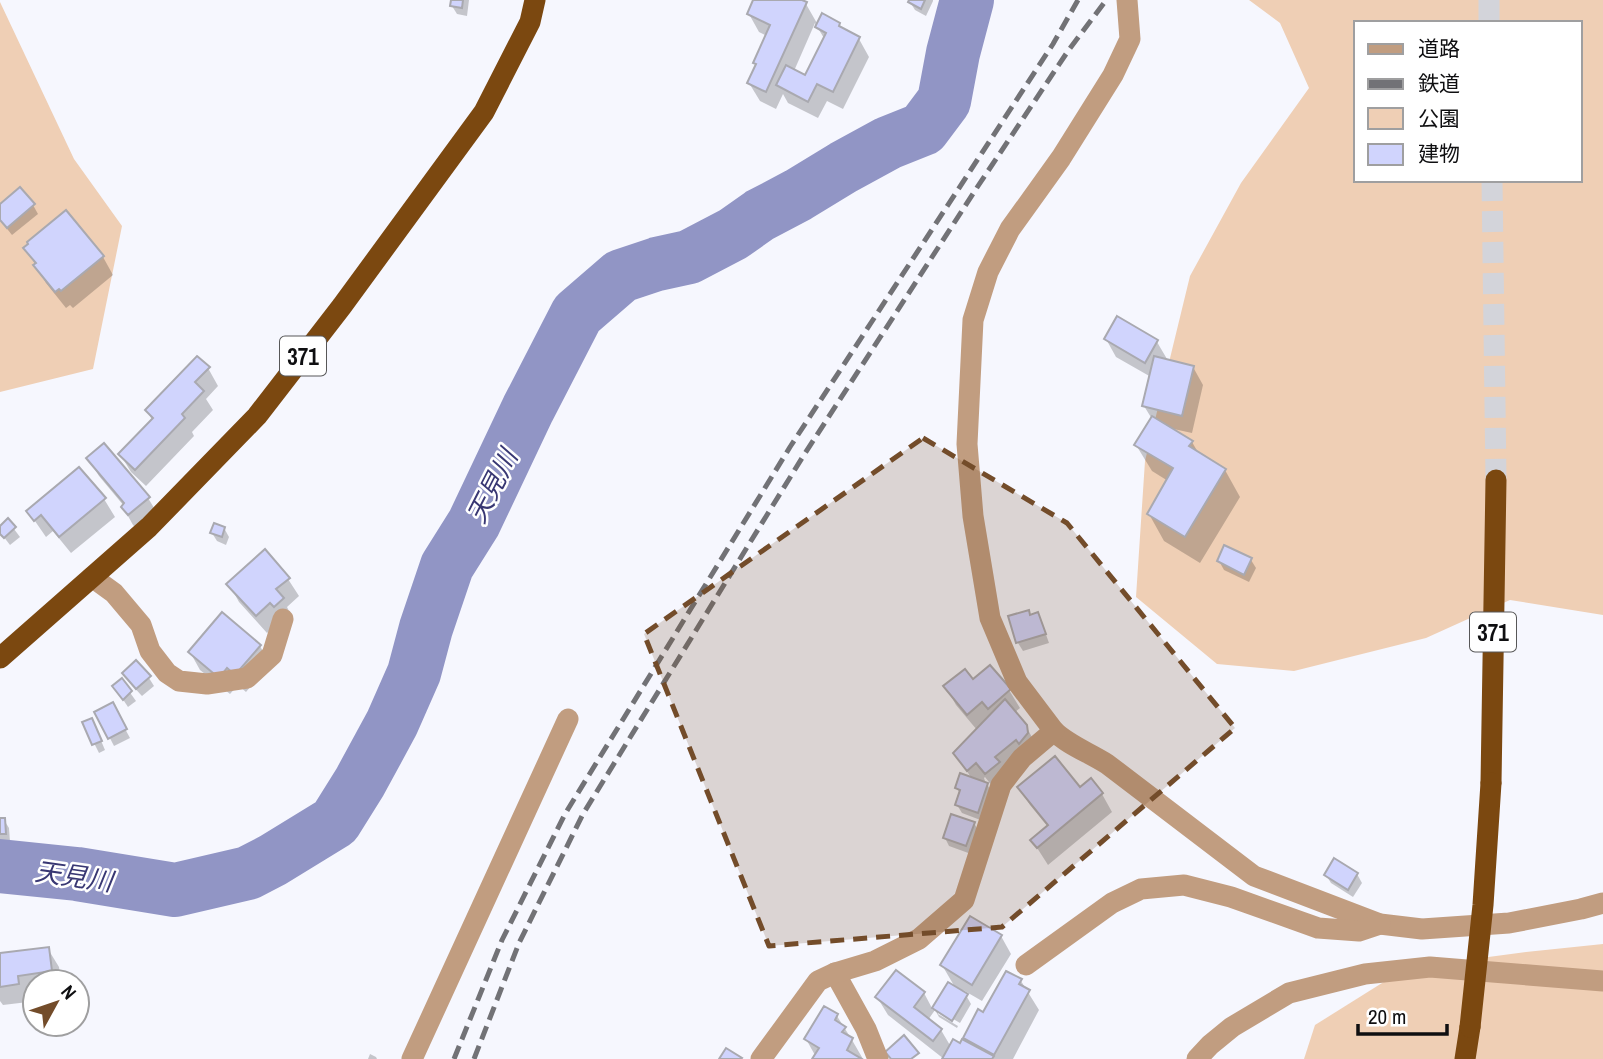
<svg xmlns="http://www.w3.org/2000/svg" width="1603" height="1059" font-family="'Archivo Narrow','Noto Sans JP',sans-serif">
<rect width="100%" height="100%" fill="#f6f7fe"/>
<g fill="#efcfb5" fill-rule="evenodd">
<path d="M1249,0H1603V615L1510,600L1426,638L1294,671L1217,664L1136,597L1145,461L1190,276L1241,183L1309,88L1280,23ZM1356,23H1580V180H1356Z"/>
<polygon points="0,2 74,159 122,226 93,369 0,392"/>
<polygon points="1603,944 1603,1059 1304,1059 1315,1025 1406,968 1526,952"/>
</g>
<g fill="#0003" fill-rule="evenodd">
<polygon points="453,0 469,0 467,16 457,14 452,6"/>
<path d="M755,0H798L806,4L818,25L839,24L842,30L859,39L869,57L843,109L827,101L818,118L788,103L783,94L776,109L760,101L749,83L757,67L755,63L767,36L759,32L749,14ZM815,23L825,40L806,77L794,71Z"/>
<polygon points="911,0 933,0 933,1 926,16 915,10 910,2"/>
<polygon points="33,205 38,214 12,235 0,220 0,207"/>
<polygon points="66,213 103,257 113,275 73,308 70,305 66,308 46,283 26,248"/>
<polygon points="1106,339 1157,342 1167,359 1193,367 1203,385 1192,433 1169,428 1192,442 1199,454 1225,470 1240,497 1200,563 1164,541 1149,514 1168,481 1152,471 1136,445 1152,419 1144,406 1151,377 1116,357"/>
<polygon points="208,368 218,386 206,399 213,410 192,432 194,436 146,486 131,472 120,454 152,420 147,410"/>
<polygon points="89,459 148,498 159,516 140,532 133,525 123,507 124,506 99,476"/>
<polygon points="104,499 115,517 71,553 53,531 46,537 28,511"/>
<polygon points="8,521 20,537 10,545 0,532 0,528"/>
<polygon points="224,528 229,537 226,545 217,541 212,533"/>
<polygon points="1251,560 1256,568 1249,582 1224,570 1219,561"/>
<polygon points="288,579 299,596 287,607 292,617 281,620 267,633 239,602 229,584"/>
<polygon points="1038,614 1042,623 1049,643 1023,651 1018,643 1010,617 1031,616"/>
<polygon points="260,646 270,664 246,692 238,685 230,694 200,670 190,652"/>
<polygon points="136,663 149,678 154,686 142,696 129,682 124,673"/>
<polygon points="121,680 136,701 128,707 114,686"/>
<polygon points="973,681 1009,690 1020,708 1014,713 1026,726 1036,745 996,791 985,777 984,778 985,781 983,783 987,784 992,793 983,821 962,813 957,805 961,795 957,788 972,779 955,753 977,730 956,705 946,687"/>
<polygon points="112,705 130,738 114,746 97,713"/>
<polygon points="84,723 96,729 105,750 99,753"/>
<polygon points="1091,781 1102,794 1112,812 1048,865 1032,840 1048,827 1030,805 1019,788 1080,789"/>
<polygon points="0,820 4,820 9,828 10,842 0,843"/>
<polygon points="974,823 979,832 971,854 949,846 945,838"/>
<polygon points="1357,874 1362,883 1353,897 1331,883 1326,875"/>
<polygon points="1001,936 1011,954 982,1001 963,990 971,1004 960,1023 938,1010 938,1014 958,1026 957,1028 939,1017 935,1010 928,1020 941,1030 951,1047 969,1045 965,1037 984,1014 1021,981 1039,1010 1013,1059 944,1059 888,1015 877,997 924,993 933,1010 948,984 956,989 942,965"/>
<polygon points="48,949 59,967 61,982 35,982 35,992 27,993 28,1002 3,1005 0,1001 0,955"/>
<polygon points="837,1016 852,1040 863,1059 814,1059 816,1057 806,1039"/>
<polygon points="370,1054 376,1057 377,1059 368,1059"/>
</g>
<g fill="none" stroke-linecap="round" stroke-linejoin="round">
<polyline stroke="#9195c5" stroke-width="54" points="0,866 77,874 175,890 248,873 273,860 335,822 360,782 392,723 414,673 426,628 447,566 474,523 528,409 577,314 621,276 657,264 689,257 733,234 760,215 798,195 844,167 888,143 923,129 944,101 953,53 967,0"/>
</g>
<g fill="#d0d4fd" stroke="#a9a9b0" stroke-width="2">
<polygon points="451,0 463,0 462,8 450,6"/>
<polygon points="753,0 802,0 807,2 766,92 747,83 756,64 753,63 770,25 747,14"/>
<polygon points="909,0 925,0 921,9 908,2"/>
<polygon points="822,13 840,23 839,26 860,37 833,92 817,84 808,102 776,85 786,65 805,75 826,33 815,27"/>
<polygon points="20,187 35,204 7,228 0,220 0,204"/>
<polygon points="66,210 104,256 61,291 59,289 55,292 33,265 36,263 23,248 28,244 27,242"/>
<polygon points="1117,316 1158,340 1145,363 1104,339"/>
<polygon points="197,356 210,367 195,382 204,391 182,414 185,418 135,470 118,454 153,418 145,410"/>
<polygon points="1154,356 1194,366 1182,416 1142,406"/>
<polygon points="1152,416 1193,441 1189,446 1226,469 1185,537 1147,514 1173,468 1134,445"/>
<polygon points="104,443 150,497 128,515 121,507 124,503 86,458"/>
<polygon points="79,467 106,498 59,537 41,515 34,521 26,511"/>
<polygon points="8,518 16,527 4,538 0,534 0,526"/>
<polygon points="214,523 225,527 222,537 210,533"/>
<polygon points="1224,545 1252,558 1244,575 1217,561"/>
<polygon points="265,549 290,578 276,589 284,598 274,607 270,603 256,616 226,584"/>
<polygon points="1029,610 1030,615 1038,612 1046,634 1016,643 1008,616"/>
<polygon points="222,612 261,645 235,675 227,668 219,678 188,652"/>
<polygon points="136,660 151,676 136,689 122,673"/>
<polygon points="990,665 1011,689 988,709 982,702 967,715 943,686 965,669 973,679"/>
<polygon points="122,678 132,691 123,700 112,686"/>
<polygon points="1005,699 1027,725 1028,733 1019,744 1016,740 995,757 1000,762 985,774 976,763 967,771 953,753"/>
<polygon points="113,702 127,729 108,739 94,712"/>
<polygon points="92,718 102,741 92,745 82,722"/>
<polygon points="1055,756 1080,787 1091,778 1103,793 1037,848 1030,840 1048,825 1017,787"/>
<polygon points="960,773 988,783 978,813 955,805 960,790 955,788"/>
<polygon points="951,814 975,822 966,846 943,838"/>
<polygon points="0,818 5,818 6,834 0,834"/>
<polygon points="1334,858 1358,873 1348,890 1324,875"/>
<polygon points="970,916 1002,935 972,985 940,965"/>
<polygon points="49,947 52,971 18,976 19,984 0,987 0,953"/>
<polygon points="896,970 925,992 914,1007 942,1029 933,1041 875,997"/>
<polygon points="1006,971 1022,979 1019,984 1030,990 994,1055 963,1038 978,1009 983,1012"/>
<polygon points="948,982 968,994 952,1021 932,1008"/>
<polygon points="824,1006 838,1014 835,1020 846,1027 842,1032 853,1038 847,1050 862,1059 812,1059 819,1048 804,1039"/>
<polygon points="904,1035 919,1053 911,1059 891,1059 885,1052"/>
<polygon points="953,1039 960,1043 962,1039 994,1056 992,1059 942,1059"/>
<polygon points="726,1048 742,1058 741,1059 719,1059"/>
</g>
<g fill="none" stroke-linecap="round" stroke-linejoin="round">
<g stroke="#d3d4da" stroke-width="21" stroke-dasharray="21 10" stroke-linecap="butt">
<polyline points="1489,0 1489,23"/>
<polyline points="1492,180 1496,480"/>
</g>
<g stroke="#c19d80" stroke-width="21">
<polyline points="92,577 114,593 141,625 150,651 167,673 179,681 207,684 247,678 272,655 283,619"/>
<path d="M1054,731C1068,745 1090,753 1107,764L1254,876L1380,924L1422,929L1509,923L1581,909L1603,903"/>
<polyline points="1026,965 1112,903 1141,889 1184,885 1231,897 1318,928 1359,931 1380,924"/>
<polyline points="835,973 866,1029 878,1059"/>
<polyline points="412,1059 568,719"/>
<polyline points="761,1059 818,981 835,973 875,961 919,939 964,900 1001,785 1022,758 1054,731 1017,682 990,618 973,516 967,444 973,320 988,272 1010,229 1061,158 1113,75 1130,39 1127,0"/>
<polyline points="1197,1059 1210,1045 1232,1027 1289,993 1365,974 1430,967 1603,981"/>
</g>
<g stroke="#7b4810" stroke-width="21">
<polyline points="0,658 149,527 257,416 342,306 484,112 530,22 535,0"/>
<polyline points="1491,783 1496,480"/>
<polyline points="1465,1059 1470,1027"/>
</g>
<g stroke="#727276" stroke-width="5" stroke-dasharray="14 7" stroke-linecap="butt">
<polyline points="454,1059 502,940 565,814 790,447 1053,44 1078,0"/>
<polyline points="474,1059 519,943 583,814 802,458 978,186 1068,51 1104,3"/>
</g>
<polyline stroke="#7b4810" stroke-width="21" points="1470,1027 1483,905 1491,783"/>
</g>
<path fill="#734c2a" fill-opacity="0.2" stroke="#734c2a" stroke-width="5" stroke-dasharray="14 9" stroke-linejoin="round" d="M923,438L1067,523L1235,728L1002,927L769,946L644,634Z"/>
<g text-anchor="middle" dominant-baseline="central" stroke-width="5" stroke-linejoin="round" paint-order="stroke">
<g fill="#fff" stroke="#575758" stroke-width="2">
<rect x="280" y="336.5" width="46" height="39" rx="5"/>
<rect x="1470" y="612.5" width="46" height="39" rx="5"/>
</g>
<g font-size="23" font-weight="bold" fill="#0f0f11">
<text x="303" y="356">371</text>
<text x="1493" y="632">371</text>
</g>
<g font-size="26" font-style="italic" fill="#383773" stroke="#fff">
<text transform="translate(492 486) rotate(-63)">天見川</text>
<text transform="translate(74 876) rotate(8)">天見川</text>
</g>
</g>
<rect x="1354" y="21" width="228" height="161" fill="#ffffff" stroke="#9f9fa0" stroke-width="2"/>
<rect x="1368" y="44" width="35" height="10" fill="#c19d80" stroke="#9f9fa0" stroke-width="2"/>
<text x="1418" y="56" font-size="21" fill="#0f0f11">道路</text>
<rect x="1368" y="79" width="35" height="10" fill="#727276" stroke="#9f9fa0" stroke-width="2"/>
<text x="1418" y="91" font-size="21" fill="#0f0f11">鉄道</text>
<rect x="1368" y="108" width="35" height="21" fill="#efcfb5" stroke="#9f9fa0" stroke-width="2"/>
<text x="1418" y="126" font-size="21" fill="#0f0f11">公園</text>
<rect x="1368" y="144" width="35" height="21" fill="#d0d4fd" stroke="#9f9fa0" stroke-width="2"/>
<text x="1418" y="161" font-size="21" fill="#0f0f11">建物</text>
<g transform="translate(56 1003) rotate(50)"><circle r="33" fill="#ffffff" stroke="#9f9fa0" stroke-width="2"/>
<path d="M0-5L12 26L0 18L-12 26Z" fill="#734c2a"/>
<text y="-10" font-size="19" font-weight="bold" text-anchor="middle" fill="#0f0f11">N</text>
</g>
<path d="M1358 1024v10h89v-10" fill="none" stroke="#0f0f11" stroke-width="3.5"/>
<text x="1368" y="1024" font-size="21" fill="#0f0f11" stroke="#ffffff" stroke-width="5" paint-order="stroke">20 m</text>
</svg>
